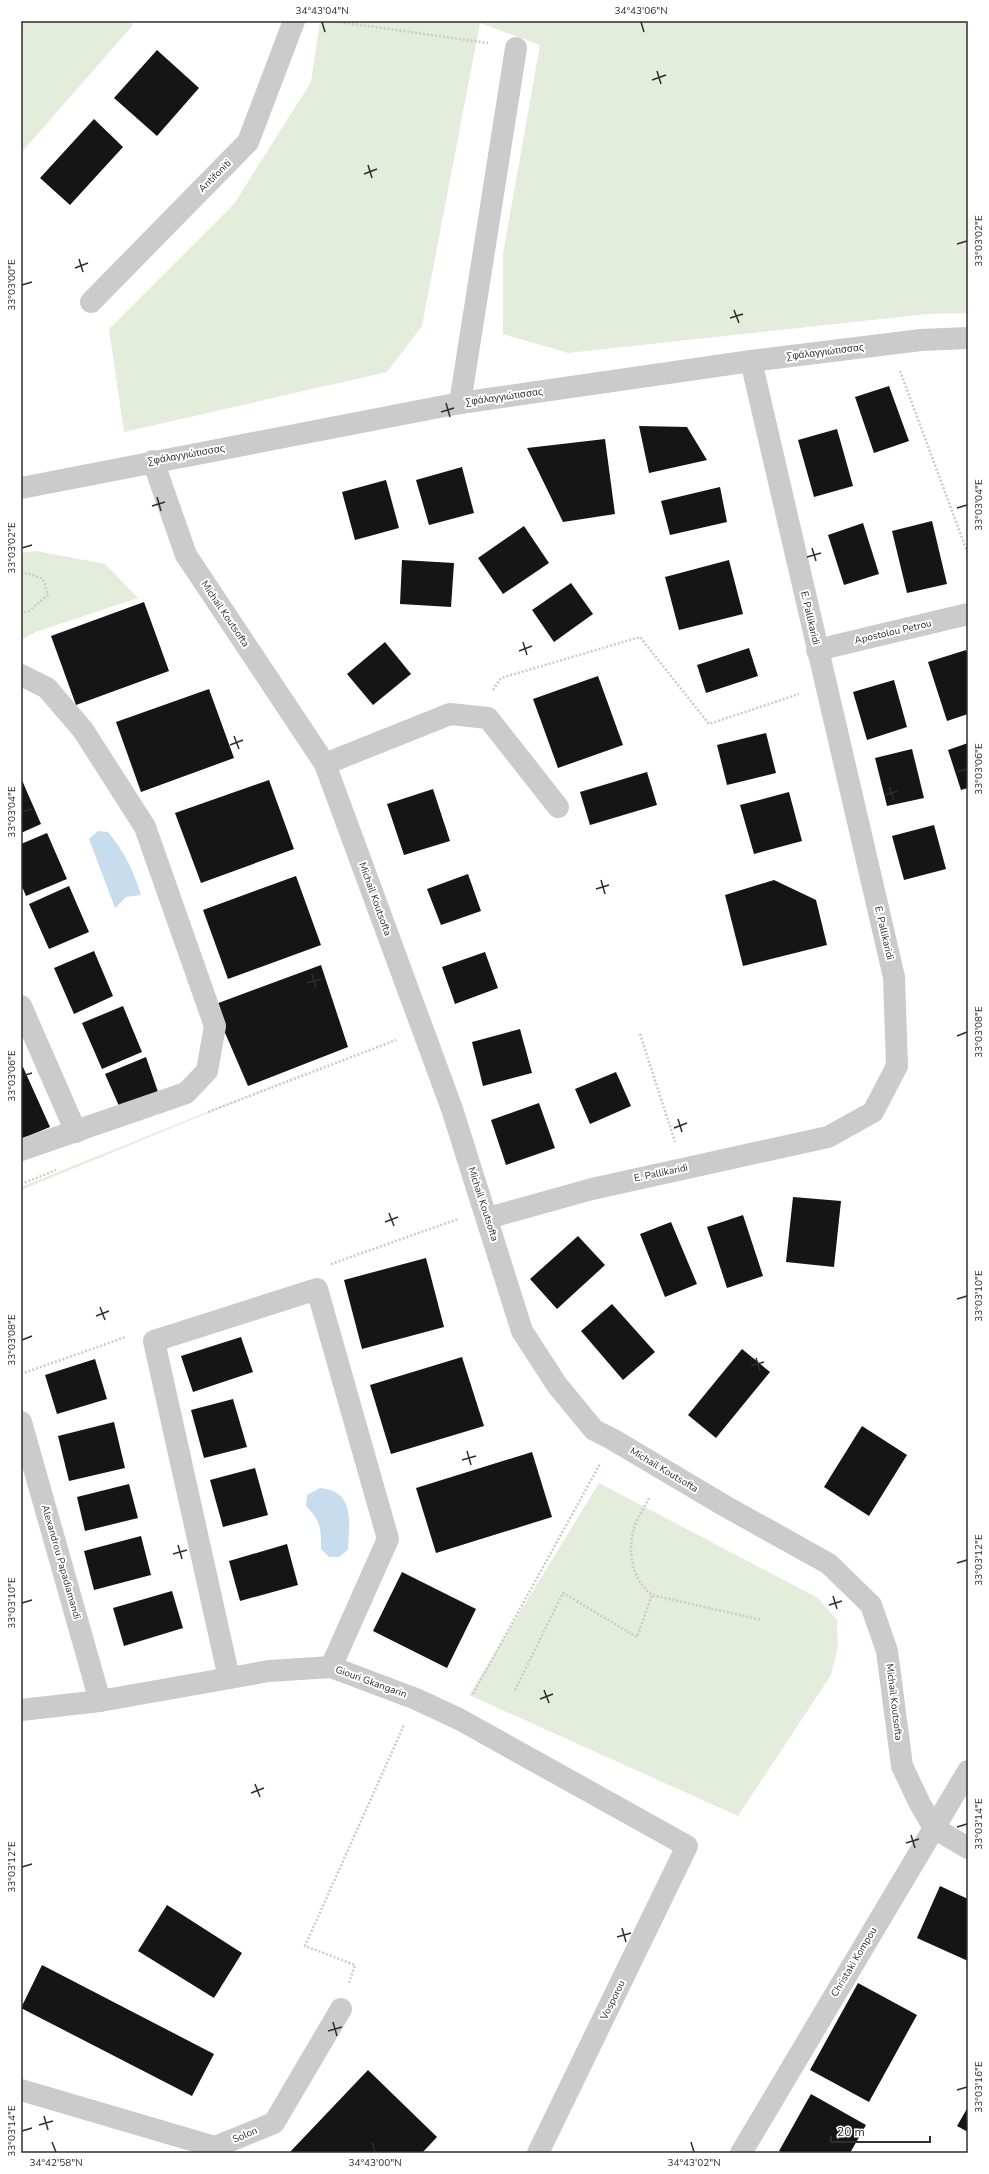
<svg xmlns="http://www.w3.org/2000/svg" width="989" height="2174" font-family="'Nunito Sans',sans-serif">
<rect width="100%" height="100%" fill="#fff"/>
<g fill="#e4ecdc">
<polygon points="21,21 127,21 133,25 21,153"/>
<polygon points="320,21 968,21 968,313 927,314 568,353 503,334 503,254 540,45 480,23 422,326 387,372 124,432 109,329 234,204 311,82"/>
<polygon points="36,551 105,564 138,598 38,631 21,640 21,553"/>
<polygon points="376,1044 21,1190 21,1187"/>
<polygon points="599,1483 818,1598 837,1620 838,1647 831,1675 738,1816 469,1695"/>
</g>
<g fill="#c7dded">
<path d="M98,831L108,832C125,853 133,869 141,895L126,897L115,908L89,839Z"/>
<path d="M320,1488C356,1491 349,1524 348,1550L339,1557H329L321,1549C321,1529 321,1521 306,1506L307,1495Z"/>
</g>
<g fill="#151515">
<polygon points="157,50 199,88 157,136 114,98"/>
<polygon points="94,119 123,147 70,205 40,178"/>
<polygon points="889,386 909,441 874,453 855,397"/>
<polygon points="639,426 687,427 707,460 649,473"/>
<polygon points="837,429 853,486 814,497 798,440"/>
<polygon points="605,439 615,514 563,522 527,448"/>
<polygon points="462,467 474,513 429,525 416,480"/>
<polygon points="386,480 399,528 355,540 342,492"/>
<polygon points="720,487 727,522 670,535 661,501"/>
<polygon points="932,521 947,584 907,593 892,531"/>
<polygon points="863,523 879,574 844,585 828,535"/>
<polygon points="524,526 549,563 503,594 478,558"/>
<polygon points="402,560 454,563 451,607 400,604"/>
<polygon points="729,560 743,614 679,630 665,577"/>
<polygon points="571,583 593,614 554,642 532,610"/>
<polygon points="144,602 169,671 76,705 51,636"/>
<polygon points="385,642 411,674 373,705 347,674"/>
<polygon points="749,648 758,676 706,693 697,665"/>
<polygon points="966,650 968,656 968,714 947,721 928,662"/>
<polygon points="598,676 623,745 558,768 533,699"/>
<polygon points="894,680 907,727 867,740 853,692"/>
<polygon points="209,689 234,758 141,792 116,722"/>
<polygon points="766,733 776,773 727,785 717,745"/>
<polygon points="968,743 968,788 961,790 948,750"/>
<polygon points="912,749 924,798 887,806 875,758"/>
<polygon points="647,772 657,805 590,825 580,792"/>
<polygon points="21,778 41,824 21,833"/>
<polygon points="269,780 294,849 201,883 175,813"/>
<polygon points="433,789 450,841 404,855 387,804"/>
<polygon points="789,792 802,841 754,854 740,805"/>
<polygon points="934,825 946,869 904,880 892,836"/>
<polygon points="47,833 67,879 26,896 21,884 21,844"/>
<polygon points="468,874 481,911 441,925 427,889"/>
<polygon points="296,876 321,945 228,979 203,910"/>
<polygon points="774,880 816,900 827,945 743,966 725,895"/>
<polygon points="69,886 89,932 49,949 29,904"/>
<polygon points="94,951 113,996 74,1014 54,968"/>
<polygon points="485,952 498,988 455,1004 442,967"/>
<polygon points="321,965 348,1047 248,1086 213,1005"/>
<polygon points="123,1006 142,1052 102,1069 82,1023"/>
<polygon points="520,1029 532,1073 483,1086 472,1042"/>
<polygon points="146,1057 158,1092 119,1106 105,1074"/>
<polygon points="21,1067 23,1067 50,1127 21,1139"/>
<polygon points="616,1072 631,1106 590,1124 575,1089"/>
<polygon points="539,1103 555,1148 506,1165 491,1120"/>
<polygon points="793,1197 841,1201 834,1267 786,1262"/>
<polygon points="743,1215 763,1276 727,1288 707,1227"/>
<polygon points="671,1222 697,1284 665,1297 640,1234"/>
<polygon points="578,1236 605,1265 557,1309 530,1279"/>
<polygon points="426,1258 444,1327 362,1349 344,1280"/>
<polygon points="612,1304 655,1352 623,1380 581,1331"/>
<polygon points="241,1337 253,1372 193,1392 181,1356"/>
<polygon points="742,1349 770,1372 716,1438 688,1415"/>
<polygon points="462,1357 484,1426 391,1454 370,1385"/>
<polygon points="95,1359 107,1399 57,1414 45,1375"/>
<polygon points="233,1399 247,1447 204,1458 191,1410"/>
<polygon points="114,1422 125,1468 69,1481 58,1436"/>
<polygon points="862,1426 907,1455 869,1516 824,1487"/>
<polygon points="532,1452 552,1517 436,1553 416,1488"/>
<polygon points="255,1468 268,1515 223,1527 210,1480"/>
<polygon points="129,1484 138,1518 85,1531 77,1497"/>
<polygon points="141,1536 151,1575 94,1590 84,1551"/>
<polygon points="287,1544 298,1585 240,1601 229,1561"/>
<polygon points="402,1572 476,1609 447,1668 373,1631"/>
<polygon points="172,1591 183,1628 124,1646 113,1608"/>
<polygon points="940,1886 968,1899 968,1961 917,1938"/>
<polygon points="167,1905 242,1953 214,1998 138,1951"/>
<polygon points="42,1965 214,2054 192,2096 21,2008"/>
<polygon points="858,1983 917,2015 869,2102 810,2070"/>
<polygon points="368,2070 437,2137 422,2153 289,2153"/>
<polygon points="811,2094 866,2125 850,2153 783,2153 779,2151"/>
<polygon points="968,2107 968,2132 957,2126"/>
</g>
<g fill="none" stroke-linecap="round" stroke-linejoin="round">
<g stroke="#cbcbcb" stroke-width="2.5" stroke-dasharray="2 2" stroke-linecap="butt">
<polyline points="332,21 488,43"/>
<polyline points="900,371 968,554"/>
<polyline points="21,575 27,573 43,579 48,595 28,612 21,612"/>
<polyline points="493,690 501,678 640,637 709,724 799,694"/>
<polyline points="640,1034 675,1142"/>
<polyline points="208,1112 396,1040"/>
<polyline points="21,1184 56,1170"/>
<polyline points="331,1264 458,1219"/>
<polyline points="21,1374 126,1337"/>
<path d="M649,1498C644,1508 637,1518 634,1528C627,1553 632,1579 652,1595L762,1620"/>
<polyline points="515,1690 563,1593 637,1637 652,1595"/>
<polyline points="473,1694 600,1464"/>
<polyline points="349,1983 355,1965 305,1946 404,1725"/>
</g>
<g stroke="#cbcbcb" stroke-width="22">
<polyline points="91,302 248,142 294,21"/>
<polyline points="460,403 516,48"/>
<polyline points="153,461 186,555 325,764 452,1109 522,1331 557,1385 594,1430 612,1439 725,1506 829,1564 871,1605 887,1651 902,1766 920,1804 934,1828 968,1848"/>
<polyline points="21,488 460,403 751,361 921,340 968,338"/>
<polyline points="817,650 968,614"/>
<polyline points="21,675 47,688 83,730 145,827 215,1026 207,1071 186,1093 21,1150"/>
<polyline points="325,764 450,714 488,718 558,807"/>
<polyline points="21,1006 76,1132"/>
<polyline points="488,1218 592,1189 828,1137 873,1112 897,1066 894,977 751,361"/>
<polyline points="21,1422 100,1701"/>
<polyline points="229,1678 154,1341 317,1289 388,1539 331,1667"/>
<polyline points="21,1710 100,1701 269,1671 331,1667 416,1699 459,1719 687,1846 538,2153"/>
<polyline points="21,2090 215,2147 274,2123 341,2009"/>
<polyline points="741,2153 968,1771"/>
</g>
</g>
<path fill="none" stroke="#2e2e2e" stroke-width="1.5" d="M322,22L325,32M641,22L644,32M657,71L661,84M652,80L666,75M368,165L372,178M364,174L377,169M957,244L967,241M79,259L83,272M75,268L88,263M22,285L32,282M734,310L739,323M730,318L743,314M446,403L450,417M441,412L454,408M157,497L161,511M152,506L165,502M957,508L967,505M22,548L32,545M812,548L816,561M807,557L821,553M523,642L527,655M519,651L532,646M234,736L239,749M230,745L243,740M957,772L967,769M889,787L894,800M885,795L898,791M22,812L32,809M601,880L605,894M596,889L609,885M312,974L316,988M307,983L321,979M957,1036L967,1032M22,1076L32,1073M678,1119L682,1132M674,1128L687,1123M389,1213L394,1226M385,1222L398,1217M957,1299L967,1296M100,1307L105,1320M96,1316L109,1311M22,1340L32,1336M756,1358L760,1371M751,1366L764,1362M467,1451L471,1465M462,1460L476,1456M178,1545L182,1559M173,1554L187,1550M957,1563L967,1560M833,1596L837,1609M22,1603L32,1600M829,1605L842,1601M544,1690L549,1703M540,1699L553,1694M255,1784L260,1797M251,1793L264,1788M957,1827L967,1824M911,1835L915,1848M906,1843L919,1839M22,1867L32,1864M622,1928L626,1942M617,1937L631,1933M333,2022L337,2036M328,2031L342,2027M957,2090L967,2087M44,2116L48,2130M39,2125L53,2121M22,2131L32,2128M52,2142L56,2152M372,2142L375,2152M691,2142L694,2152"/>
<g text-anchor="middle" dominant-baseline="central" stroke-width="4" stroke-linejoin="round" paint-order="stroke">
<g font-size="10" fill="#2e2e2e" stroke="#fff">
<text transform="translate(215 176) rotate(-45)">Antifoniti</text>
<text transform="translate(825 352) rotate(-7)">Σφάλαγγιώτισσας</text>
<text transform="translate(504 397) rotate(-8)">Σφάλαγγιώτισσας</text>
<text transform="translate(186 455) rotate(-10)">Σφάλαγγιώτισσας</text>
<text transform="translate(225 614) rotate(56)">Michail Koutsofta</text>
<text transform="translate(810 618) rotate(77)">E. Pallikaridi</text>
<text transform="translate(893 632) rotate(-13)">Apostolou Petrou</text>
<text transform="translate(375 899) rotate(70)">Michail Koutsofta</text>
<text transform="translate(884 933) rotate(77)">E. Pallikaridi</text>
<text transform="translate(661 1173) rotate(-12)">E. Pallikaridi</text>
<text transform="translate(483 1204) rotate(72)">Michail Koutsofta</text>
<text transform="translate(664 1470) rotate(31)">Michail Koutsofta</text>
<text transform="translate(61 1562) rotate(74)">Alexandrou Papadiamandi</text>
<text transform="translate(371 1682) rotate(20)">Giouri Gkangarin</text>
<text transform="translate(894 1702) rotate(83)">Michail Koutsofta</text>
<text transform="translate(854 1962) rotate(-59)">Christaki Kompou</text>
<text transform="translate(613 2000) rotate(-64)">Vosporou</text>
<text transform="translate(245 2135) rotate(-23)">Solon</text>
</g>
</g>
<rect width="989" height="2174" fill="none" stroke="#ffffff" stroke-width="44"/>
<path d="M831 2136v6h99v-6" fill="none" stroke="#2e2e2e" stroke-width="2"/>
<text x="837" y="2136" font-size="12" fill="#2e2e2e" stroke="#ffffff" stroke-width="3" paint-order="stroke">20 m</text>
<rect x="22" y="22" width="945" height="2130" fill="none" stroke="#2e2e2e" stroke-width="1.5"/>
<g font-size="10" text-anchor="middle" fill="#2e2e2e">
<text x="322" y="14">34°43'04"N</text>
<text x="641" y="14">34°43'06"N</text>
<text transform="translate(978 241) rotate(-90)" y="4">33°03'02"E</text>
<text transform="translate(11 285) rotate(-90)" y="4">33°03'00"E</text>
<text transform="translate(978 505) rotate(-90)" y="4">33°03'04"E</text>
<text transform="translate(11 548) rotate(-90)" y="4">33°03'02"E</text>
<text transform="translate(978 769) rotate(-90)" y="4">33°03'06"E</text>
<text transform="translate(11 812) rotate(-90)" y="4">33°03'04"E</text>
<text transform="translate(978 1032) rotate(-90)" y="4">33°03'08"E</text>
<text transform="translate(11 1076) rotate(-90)" y="4">33°03'06"E</text>
<text transform="translate(978 1296) rotate(-90)" y="4">33°03'10"E</text>
<text transform="translate(11 1340) rotate(-90)" y="4">33°03'08"E</text>
<text transform="translate(978 1560) rotate(-90)" y="4">33°03'12"E</text>
<text transform="translate(11 1603) rotate(-90)" y="4">33°03'10"E</text>
<text transform="translate(978 1824) rotate(-90)" y="4">33°03'14"E</text>
<text transform="translate(11 1867) rotate(-90)" y="4">33°03'12"E</text>
<text transform="translate(978 2087) rotate(-90)" y="4">33°03'16"E</text>
<text transform="translate(11 2131) rotate(-90)" y="4">33°03'14"E</text>
<text x="56" y="2166">34°42'58"N</text>
<text x="375" y="2166">34°43'00"N</text>
<text x="694" y="2166">34°43'02"N</text>
</g>
</svg>
